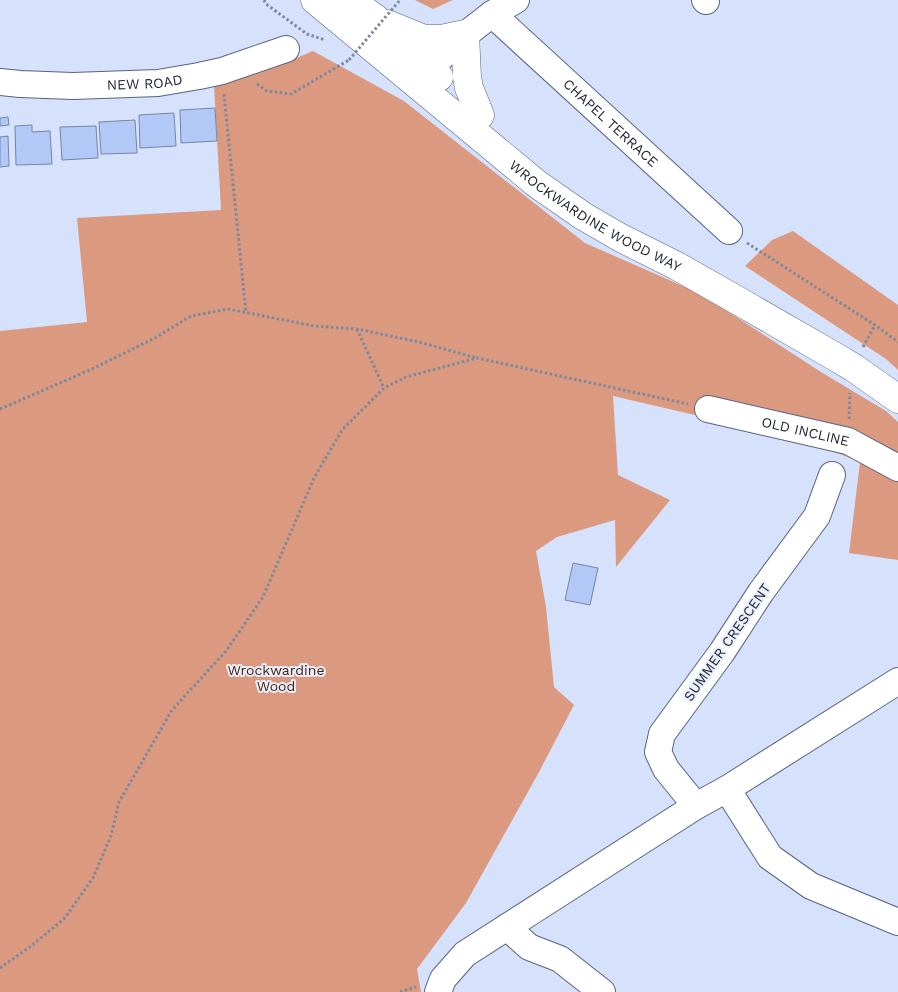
<svg xmlns="http://www.w3.org/2000/svg" width="898" height="992" font-family="'Work Sans',sans-serif">
<rect width="100%" height="100%" fill="#d6e2fc"/>
<g fill="#db9a80">
<polygon points="415,0 453,0 433,9"/>
<polygon points="313,51 404,101 585,243 701,294 821,372 886,411 898,422 898,560 849,553 860,462 807,441 613,396 618,475 670,500 616,567 615,520 557,537 536,551 546,607 554,687 574,705 539,772 466,903 417,969 421,992 0,992 0,331 87,322 77,218 221,210 214,86 270,69"/>
<polygon points="793,231 898,305 898,370 886,359 745,266 772,240"/>
</g>
<g fill="#b2c8f6" stroke="#7785a2">
<polygon points="215,108 217,141 181,143 180,110"/>
<polygon points="174,113 176,146 140,148 139,115"/>
<polygon points="8,117 9,125 0,126 0,118"/>
<polygon points="135,120 137,153 101,154 99,122"/>
<polygon points="32,125 32,132 50,131 52,164 16,165 15,126"/>
<polygon points="96,126 98,158 62,160 60,127"/>
<polygon points="8,136 9,166 0,167 0,137"/>
<polygon points="573,563 598,568 590,605 565,600"/>
</g>
<g fill="none" stroke-linecap="round" stroke-linejoin="round">
<defs>
<g id="minor">
<polyline points="705,0 706,1"/>
<path id="s1" d="M492,14L729,231"/>
<path id="s2" d="M0,82L20,84L73,86L158,83L199,76L222,71L286,49"/>
<polyline points="416,83 456,42 492,14 516,0"/>
<path id="s3" d="M708,409L848,441L898,468"/>
<polyline points="832,475 817,516 761,592 722,652 662,734 658,752 666,769 696,806 727,789 898,681"/>
<polyline points="727,789 770,857 811,886 898,922"/>
<polyline points="507,927 529,947 560,959 602,992"/>
<polyline points="438,992 443,979 465,954 696,806"/>
</g>
<g id="major">
<path id="s4" d="M315,0L537,184L583,216L621,238L677,266L735,299L834,356L854,368L898,399"/>
<polyline points="349,0 375,18 391,36 439,77"/>
<polyline points="387,24 424,39 441,39 465,34 467,77 469,88 480,115"/>
</g>
</defs>
<use href="#minor" stroke="#57647f" stroke-width="28"/>
<use href="#major" stroke="#57647f" stroke-width="29"/>
<g stroke="#7f889b" stroke-width="3" stroke-dasharray="2.5 2.5" stroke-linecap="butt">
<polyline points="264,0 266,4 307,34 325,40"/>
<polyline points="257,84 267,91 291,94 349,60"/>
<polyline points="224,94 246,313"/>
<polyline points="747,243 875,325 898,342"/>
<polyline points="357,329 384,388"/>
<polyline points="863,347 875,325"/>
<polyline points="0,409 90,370 155,338 191,316 228,309 314,326 357,329 419,342 477,358"/>
<polyline points="849,419 850,393"/>
<polyline points="0,968 31,946 64,919 93,878 111,836 119,802 172,710 226,651 263,597 314,478 342,430 384,388 406,377 477,358 688,404"/>
<polyline points="400,992 416,987"/>
</g>
<use href="#minor" stroke="#fff" stroke-width="26"/>
<use href="#major" stroke="#fff" stroke-width="28"/>
<polyline stroke="#7f889b" stroke-width="3" stroke-dasharray="2.5 2.5" stroke-linecap="butt" points="349,60 400,0"/>
</g>
<g text-anchor="middle" dominant-baseline="central" stroke-width="4" stroke-linejoin="round" paint-order="stroke">
<g font-size="14" fill="#1a1f2b" stroke="#e9effc">
<text stroke="none"><textPath href="#s2" startOffset="145">NEW ROAD</textPath></text>
<text stroke="none"><textPath href="#s1" startOffset="161">CHAPEL TERRACE</textPath></text>
<text stroke="none"><textPath href="#s4" startOffset="355">WROCKWARDINE WOOD WAY</textPath></text>
<text stroke="none"><textPath href="#s3" startOffset="100">OLD INCLINE</textPath></text>
<text transform="translate(727 642) rotate(-55)">SUMMER CRESCENT</text>
</g>
<g font-size="14" fill="#451c09" stroke="#e9effc">
<text x="276" y="670">Wrockwardine<tspan x="276" dy="16">Wood</tspan></text>
</g>
</g>
</svg>
